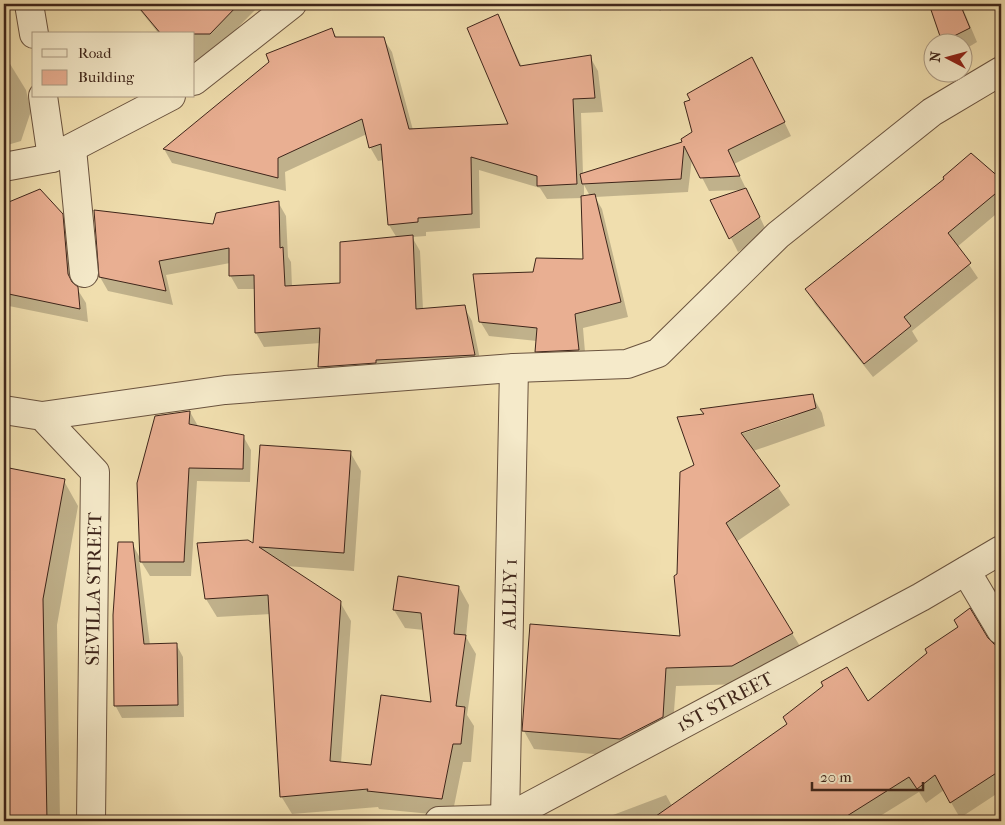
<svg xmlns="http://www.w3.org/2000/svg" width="1005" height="825" font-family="'IM FELL French Canon',serif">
<rect width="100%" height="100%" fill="#f0deae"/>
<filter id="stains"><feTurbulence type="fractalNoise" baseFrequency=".004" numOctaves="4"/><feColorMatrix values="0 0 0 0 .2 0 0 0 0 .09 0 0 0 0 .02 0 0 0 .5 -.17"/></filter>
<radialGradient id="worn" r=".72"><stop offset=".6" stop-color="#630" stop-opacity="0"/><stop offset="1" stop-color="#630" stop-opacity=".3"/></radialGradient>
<g fill="#0003" fill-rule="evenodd">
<polygon points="135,4 261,4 194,72 194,34 159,34"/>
<polygon points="655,4 668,4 660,11"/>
<polygon points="931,4 961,4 977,42 962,51 962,42 943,42"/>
<path d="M498,16L522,67L590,57L598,71L603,112L581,113L583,174L684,142L760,72L791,136L734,164L767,232L738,252L712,200L744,190L709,191L692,158L688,192L595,197L602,209L628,317L583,328L586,364L544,365L536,351L537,341L489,336L480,321L534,273L584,261L582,198L547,199L540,188L479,170L480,228L426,232V236L412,237L420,251L423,309L464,307L472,321L482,369L328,381L320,367L321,343L264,347L256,333V289H238L230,275V263L166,275L173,305L108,291L100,277L214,225L278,202L286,216L288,257L291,262L292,287L342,284L397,238L389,225L384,160L378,161L370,147L367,134L285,172L286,191L172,163L164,149L332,29L337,38H383L392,52L413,130L510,125ZM584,185L590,196L584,197Z"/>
<polygon points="7,59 26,90 31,111 21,141 4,146 4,60"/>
<polygon points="971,155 1001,180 1001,210 957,247 978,278 912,331 918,341 873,377 815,304 807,290 946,180"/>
<polygon points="40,190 62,215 70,229 76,287 86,303 88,322 4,305 4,205"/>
<path d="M812,395L822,413L825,426L753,451L790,505L736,542L803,651L742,684L676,686L672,736L630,757L534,749L524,731L682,637L678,575L705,415ZM785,417H792L735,436V434Z"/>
<polygon points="190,412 198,426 243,436 251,450 250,482 197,481 191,576 150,576 139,558 150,645 176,644 183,657 184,717 122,718 115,705 132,543 141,560"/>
<polygon points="350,452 361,471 354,571 286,566 340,602 351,621 341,763 372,766 433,704 424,630 405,628 394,610 459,587 469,605 466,637 476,654 467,715 474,726 471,762 463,762 452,816 379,809 378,807 292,814 281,796 271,614 217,617 206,599 254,546"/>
<polygon points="4,469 64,481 78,506 57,625 60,821 4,821"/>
<polygon points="992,644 1001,647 1001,791 960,818 944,790 926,803 919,792 872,821 597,821 666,795 672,806 867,703"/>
</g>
<g fill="#e9af92" stroke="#3e251a">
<polygon points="136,4 239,4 210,34 161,34"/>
<polygon points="929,4 960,4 970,28 942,42"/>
<polygon points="498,14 520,66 591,55 595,98 573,99 577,184 537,186 537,176 471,157 472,214 418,218 418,222 388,225 381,144 369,148 362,119 278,158 278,178 163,149 269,62 266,54 332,28 335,37 384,37 409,129 508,124 467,28"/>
<polygon points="752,57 785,122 728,150 740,176 700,178 684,146 681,179 582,184 580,174 682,142 681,139 692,132 684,102 690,100 687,94"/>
<polygon points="971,153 1001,179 1001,189 948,233 971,263 904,317 911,326 864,364 805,289 944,179 943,177"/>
<polygon points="746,188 760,217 729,239 710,200"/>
<polygon points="40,189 63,214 68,274 72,282 78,287 80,309 4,293 4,204"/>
<polygon points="595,194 621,302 575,314 579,350 535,352 537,328 479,322 473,274 533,272 536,258 583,259 581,196"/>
<polygon points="279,201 280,248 283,247 285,286 340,283 340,242 413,235 416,309 465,305 475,355 376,360 376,363 318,367 320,328 255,333 254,275 229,276 229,248 159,261 166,291 99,277 94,210 213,224 216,213"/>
<polygon points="813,394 816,408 741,433 780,486 726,523 793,633 732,666 666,668 663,717 620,739 522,731 530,624 680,636 674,576 677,574 680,472 694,465 677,417 704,414 700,409"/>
<polygon points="190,411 189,424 244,435 243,469 189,468 184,562 140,562 137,483 155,416"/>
<polygon points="260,445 351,451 344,553 259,547 341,601 330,761 371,765 381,695 431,702 421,613 393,610 398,576 459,586 454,634 466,635 456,706 465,707 461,744 453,744 442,799 367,791 368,789 280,797 268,595 205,599 197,543 248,540 253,543"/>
<polygon points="4,467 65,479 43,599 47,821 4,821"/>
<polygon points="118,542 133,542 144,644 177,643 178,705 114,706 113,615"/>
<polygon points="1001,585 1001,600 995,589"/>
<polygon points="970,608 988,638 994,644 1001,646 1001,770 950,803 935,775 917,789 909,777 839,821 649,821 787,724 783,717 823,686 821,682 847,667 868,701 927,653 925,649 958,627 954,620"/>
</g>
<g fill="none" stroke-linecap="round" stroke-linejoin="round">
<defs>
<g id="street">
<polyline points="29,4 34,34"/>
<polyline points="194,81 292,4"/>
<polyline points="43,96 52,158"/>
<polyline points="72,149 84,273"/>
<polyline points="4,167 52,158 171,96"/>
<polyline points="4,410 42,416 95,472 91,821"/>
<polyline points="42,416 225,390 514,368 627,364 658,353 778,235 932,112 1001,71"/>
<polyline points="966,571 1001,630"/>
<polyline points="505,819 514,368"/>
<polyline points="439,821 505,819 921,597 1001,550"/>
</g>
</defs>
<use href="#street" stroke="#6a533f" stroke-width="30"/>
<use href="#street" stroke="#f5eaca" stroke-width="28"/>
</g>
<g text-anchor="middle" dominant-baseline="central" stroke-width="4" stroke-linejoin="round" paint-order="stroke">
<g font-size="19" fill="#3e251a" stroke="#f5eaca">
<text transform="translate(94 589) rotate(-89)">SEVILLA STREET</text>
<text transform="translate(510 594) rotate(-89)">ALLEY 1</text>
<text transform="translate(725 702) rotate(-28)">1ST STREET</text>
</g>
</g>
<rect width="1005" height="825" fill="none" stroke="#f0deae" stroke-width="20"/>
<rect x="5" y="5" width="995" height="815" fill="none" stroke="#3e251a" stroke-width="2.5"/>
<rect x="10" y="10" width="985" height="805" fill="none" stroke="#3e251a"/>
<rect x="32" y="32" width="162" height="65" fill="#f5eaca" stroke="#ac9b84"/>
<rect x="42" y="49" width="25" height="8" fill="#f5eaca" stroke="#ac9b84"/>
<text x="78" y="58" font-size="15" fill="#3e251a">Road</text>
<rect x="42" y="70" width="25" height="15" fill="#e9af92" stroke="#ac9b84"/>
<text x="78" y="82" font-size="15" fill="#3e251a">Building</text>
<g transform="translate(948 58) rotate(276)"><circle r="24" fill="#f5eaca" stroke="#ac9b84"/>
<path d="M0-4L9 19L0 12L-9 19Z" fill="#8f2418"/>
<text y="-8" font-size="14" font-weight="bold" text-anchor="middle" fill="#3e251a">N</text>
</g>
<path d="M812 782v8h111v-8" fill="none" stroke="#3e251a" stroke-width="2.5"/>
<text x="820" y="782" font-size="15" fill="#3e251a" stroke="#f5eaca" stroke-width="4" paint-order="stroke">20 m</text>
<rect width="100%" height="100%" filter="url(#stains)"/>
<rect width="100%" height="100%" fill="url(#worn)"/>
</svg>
